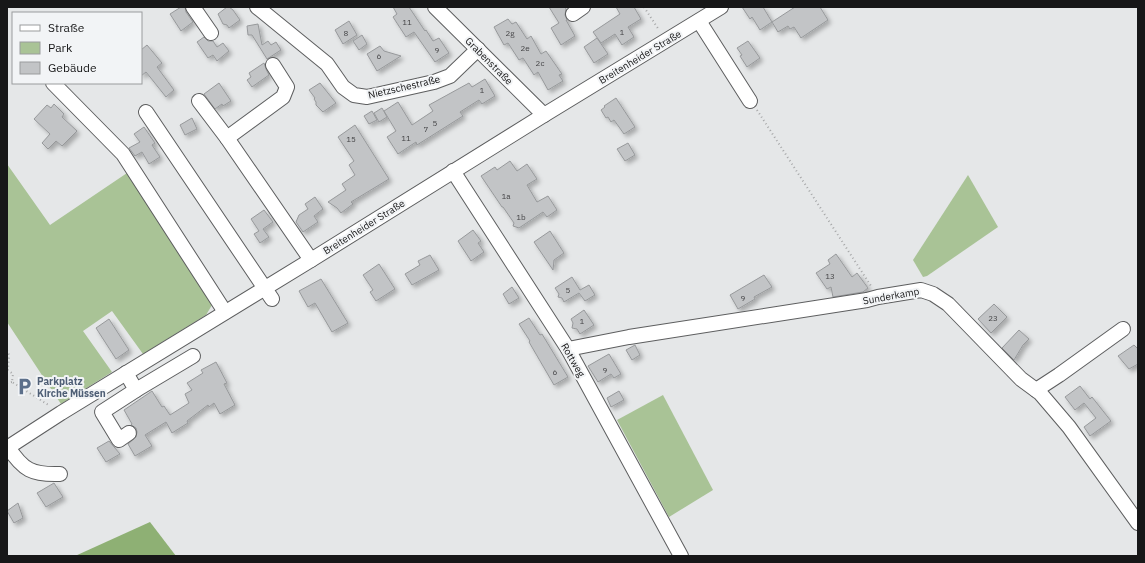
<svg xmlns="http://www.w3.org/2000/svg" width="1145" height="563" font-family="'IBM Plex Sans',sans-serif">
<defs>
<filter id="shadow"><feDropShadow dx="3" dy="3" stdDeviation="2" flood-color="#0004"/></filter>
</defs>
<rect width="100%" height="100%" fill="#e5e7e8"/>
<g fill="#a9c396">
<polygon points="7,164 50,225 130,171 209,292 212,305 206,315 143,354 112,311 83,331 112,372 61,404 7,322"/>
<polygon points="968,175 998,227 927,276 923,277 913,260"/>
<polygon points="663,395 713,490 669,517 617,420"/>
</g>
<polygon fill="#8eb074" points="150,522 176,556 75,556"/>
<g fill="#c2c4c6" stroke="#97999b" filter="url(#shadow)">
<polygon points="181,7 185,7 186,12 193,22 181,31 170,14"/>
<polygon points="227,7 229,7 233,10 240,20 229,28 227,25 223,24 218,14"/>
<polygon points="393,7 409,7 425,31 426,30 433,41 439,38 449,53 435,62 414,32 406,37 393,17 397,14"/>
<polygon points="549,7 565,7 566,9 565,15 567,20 566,20 575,36 561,45 551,28 559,23"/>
<polygon points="616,7 634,7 641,19 628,27 634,37 622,45 615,34 601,43 593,32 620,14"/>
<polygon points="742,7 763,7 772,22 795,7 820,7 828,20 801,38 794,27 790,29 788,26 778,32 772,22 760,30 752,17 750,19"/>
<polygon points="508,19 512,24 516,22 527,39 531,36 541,54 546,51 562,74 559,75 563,81 548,90 538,72 534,75 523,58 519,60 508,43 504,45 494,27"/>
<polygon points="349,21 357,35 343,44 335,30"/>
<polygon points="258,24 262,45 268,41 271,45 276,42 281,50 267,59 252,35 248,35 247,26"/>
<polygon points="362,35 367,44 359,50 353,41"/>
<polygon points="204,37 208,41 213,41 217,47 223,43 229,51 217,61 213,55 208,58 197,42"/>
<polygon points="597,38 608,54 594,63 584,47"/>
<polygon points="748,41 760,58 747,67 740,56 742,55 737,48"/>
<polygon points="147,45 162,63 157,67 174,90 166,97 146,72 141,76 141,50"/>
<polygon points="380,46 384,51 401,56 377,71 367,54"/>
<polygon points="264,63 266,69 269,75 252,87 247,80 251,77 249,73"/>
<polygon points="485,79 495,96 482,104 479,100 460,112 463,116 417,145 416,142 398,154 387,137 396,131 384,111 398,102 412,125 433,111 429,105 469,83 472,87"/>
<polygon points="219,83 231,101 223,106 222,104 215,109 204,94"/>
<polygon points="320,83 336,103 323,112 316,105 316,102 314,99 315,98 309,90"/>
<polygon points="616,98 635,127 624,134 614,120 611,122 608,117 606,118 601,110 605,107 604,106"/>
<polygon points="54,104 64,114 62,117 77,131 62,146 56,141 48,149 42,143 50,134 34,119 47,105 51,108"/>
<polygon points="382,108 387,117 379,122 374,113"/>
<polygon points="372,111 377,120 369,124 364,116"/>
<polygon points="192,118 197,129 185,135 180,125"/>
<polygon points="355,125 389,179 351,202 353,204 341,213 337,208 328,202 346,190 342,184 355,175 349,165 354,161 338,137"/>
<polygon points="144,127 155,143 152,145 160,157 149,164 142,152 135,156 129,148 140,142 134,134"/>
<polygon points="628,143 635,155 625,161 617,149"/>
<polygon points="510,161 517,171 527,164 537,179 527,185 537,202 548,196 557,210 547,217 543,212 519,228 513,226 514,223 503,207 502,207 481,176 495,167 497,170"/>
<polygon points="315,197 323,209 314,216 318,222 303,232 296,222 299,215 308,209 305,204"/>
<polygon points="264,210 273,222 263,229 269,237 260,243 254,234 259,231 251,219"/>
<polygon points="473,230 481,241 478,243 484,252 471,261 458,241"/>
<polygon points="550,231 564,253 554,260 553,270 534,242"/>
<polygon points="836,254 852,277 857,273 868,288 863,292 833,297 831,287 827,289 816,273 830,264 828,260"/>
<polygon points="430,255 439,270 412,285 405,274 420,265 418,261"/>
<polygon points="379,264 395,289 376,301 370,292 373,290 363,275"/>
<polygon points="764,275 772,287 754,297 755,299 738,309 730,295"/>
<polygon points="572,277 580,290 589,285 595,295 585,301 579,293 564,302 562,298 558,297 559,294 555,288"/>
<polygon points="321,279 348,323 332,332 315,303 308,307 299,291"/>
<polygon points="512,287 519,298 509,304 503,294"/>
<polygon points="994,304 1007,317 991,333 978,319"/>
<polygon points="584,310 594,325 580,334 577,329 572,328 573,323 571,319"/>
<polygon points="529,318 540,335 542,334 568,377 554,385 529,342 530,341 519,324"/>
<polygon points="109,319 129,350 116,359 96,328"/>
<polygon points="1019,330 1029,339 1023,345 1014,360 1002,348"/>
<polygon points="635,345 640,355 632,360 626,350"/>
<polygon points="1134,345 1138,349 1138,364 1129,369 1118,356"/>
<polygon points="609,354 621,374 614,378 611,374 598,382 588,366"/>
<polygon points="216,362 227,383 224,384 235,405 220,414 214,403 209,407 208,405 187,421 188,423 172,433 166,422 145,435 152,446 135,456 128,444 136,437 137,432 136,428 131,425 132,424 124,410 152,391 162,407 164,406 170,415 189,403 185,394 192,390 187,383 203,373 201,370"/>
<polygon points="1080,386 1090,399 1092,397 1111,421 1090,436 1084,427 1096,418 1084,403 1075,410 1065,397"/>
<polygon points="619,391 624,400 611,407 607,398"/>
<polygon points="109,441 120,454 106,462 97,448"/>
<polygon points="54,483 63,497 46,507 37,493"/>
<polygon points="18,503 23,518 14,523 7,511"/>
</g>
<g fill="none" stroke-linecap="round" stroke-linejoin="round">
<defs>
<g id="minor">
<polyline points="193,7 211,33"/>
<polyline points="257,7 327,64 343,87 354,95 367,97 434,82 450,76 478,49"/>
<polyline points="435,7 544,115"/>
<polyline points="573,14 583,7"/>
<polyline points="699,21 750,101"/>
<polyline points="53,83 123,154 225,312"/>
<polyline points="199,101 227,138 311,260"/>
<polyline points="146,112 272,299"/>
<polyline points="227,138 283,97 287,87 273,65"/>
<polyline points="453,171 568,349 681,556"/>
<polyline points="568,349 629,337 867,300 878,297 921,290 933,294 948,304 1021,379 1040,393 1069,427 1138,523"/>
<polyline points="126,373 136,390 193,356"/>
<polyline points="1036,390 1059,375 1123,329"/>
<polyline points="129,433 119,440 102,412 136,390"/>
<path d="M8,447C23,470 32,475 60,474"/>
<polyline points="7,448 61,413 311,260 544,115 721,7"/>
</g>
</defs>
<use href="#minor" stroke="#5d5e5f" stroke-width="16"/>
<g stroke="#a5a6a7" stroke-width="2" stroke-dasharray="1 3" stroke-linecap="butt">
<polyline points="644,7 659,30"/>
<polyline points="757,110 871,286"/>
<polyline points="7,350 9,355 8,370 13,374 12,382 50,406"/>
<polyline points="7,383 12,382"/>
</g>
<use href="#minor" stroke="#fff" stroke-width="14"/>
</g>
<defs>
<symbol id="parking-bare" viewBox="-9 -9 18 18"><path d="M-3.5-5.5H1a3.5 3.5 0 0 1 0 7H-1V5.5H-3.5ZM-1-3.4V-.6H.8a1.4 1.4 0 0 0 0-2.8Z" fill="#5c6f8a" stroke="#f2f4f6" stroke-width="2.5" paint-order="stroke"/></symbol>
</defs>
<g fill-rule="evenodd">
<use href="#parking-bare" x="12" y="374" width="25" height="25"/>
</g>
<g text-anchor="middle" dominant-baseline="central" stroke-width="4" stroke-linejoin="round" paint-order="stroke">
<g font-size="8" fill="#424244">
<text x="407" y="22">11</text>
<text x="622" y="32">1</text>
<text x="346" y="33">8</text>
<text x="510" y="33">2g</text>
<text x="525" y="48">2e</text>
<text x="437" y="50">9</text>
<text x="379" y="56">6</text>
<text x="540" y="63">2c</text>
<text x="482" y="90">1</text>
<text x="435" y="123">5</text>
<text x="426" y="129">7</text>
<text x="406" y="138">11</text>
<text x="351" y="139">15</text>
<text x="506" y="196">1a</text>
<text x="521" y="217">1b</text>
<text x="830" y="276">13</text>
<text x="568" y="290">5</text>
<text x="743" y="298">9</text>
<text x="993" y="318">23</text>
<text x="582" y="321">1</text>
<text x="605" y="370">9</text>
<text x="555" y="372">6</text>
</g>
<g font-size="10" fill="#171718" stroke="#f2f4f6">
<text transform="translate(640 57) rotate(-31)">Breitenheider Straße</text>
<text transform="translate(489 61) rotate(45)">Grabenstraße</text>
<text transform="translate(404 87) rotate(-13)">Nietzschestraße</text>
<text transform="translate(364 227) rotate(-32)">Breitenheider Straße</text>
<text transform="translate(891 296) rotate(-10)">Sunderkamp</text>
<text transform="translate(573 360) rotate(60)">Rottweg</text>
</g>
<g font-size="10" font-weight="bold" fill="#4e5e75" stroke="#f2f4f6" text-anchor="start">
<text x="37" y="381">Parkplatz<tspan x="37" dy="12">Kirche Müssen</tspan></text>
</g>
</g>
<rect width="1145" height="563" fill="none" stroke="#171718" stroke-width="16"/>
<rect x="12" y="12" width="130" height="72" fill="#f2f4f6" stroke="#9a9c9d"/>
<rect x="20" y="25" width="20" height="6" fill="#ffffff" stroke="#9a9c9d"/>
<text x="48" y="32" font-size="12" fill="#171718">Straße</text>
<rect x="20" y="42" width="20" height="12" fill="#a9c396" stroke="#9a9c9d"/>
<text x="48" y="52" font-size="12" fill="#171718">Park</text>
<rect x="20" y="62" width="20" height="12" fill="#c2c4c6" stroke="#9a9c9d"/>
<text x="48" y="72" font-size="12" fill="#171718">Gebäude</text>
</svg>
